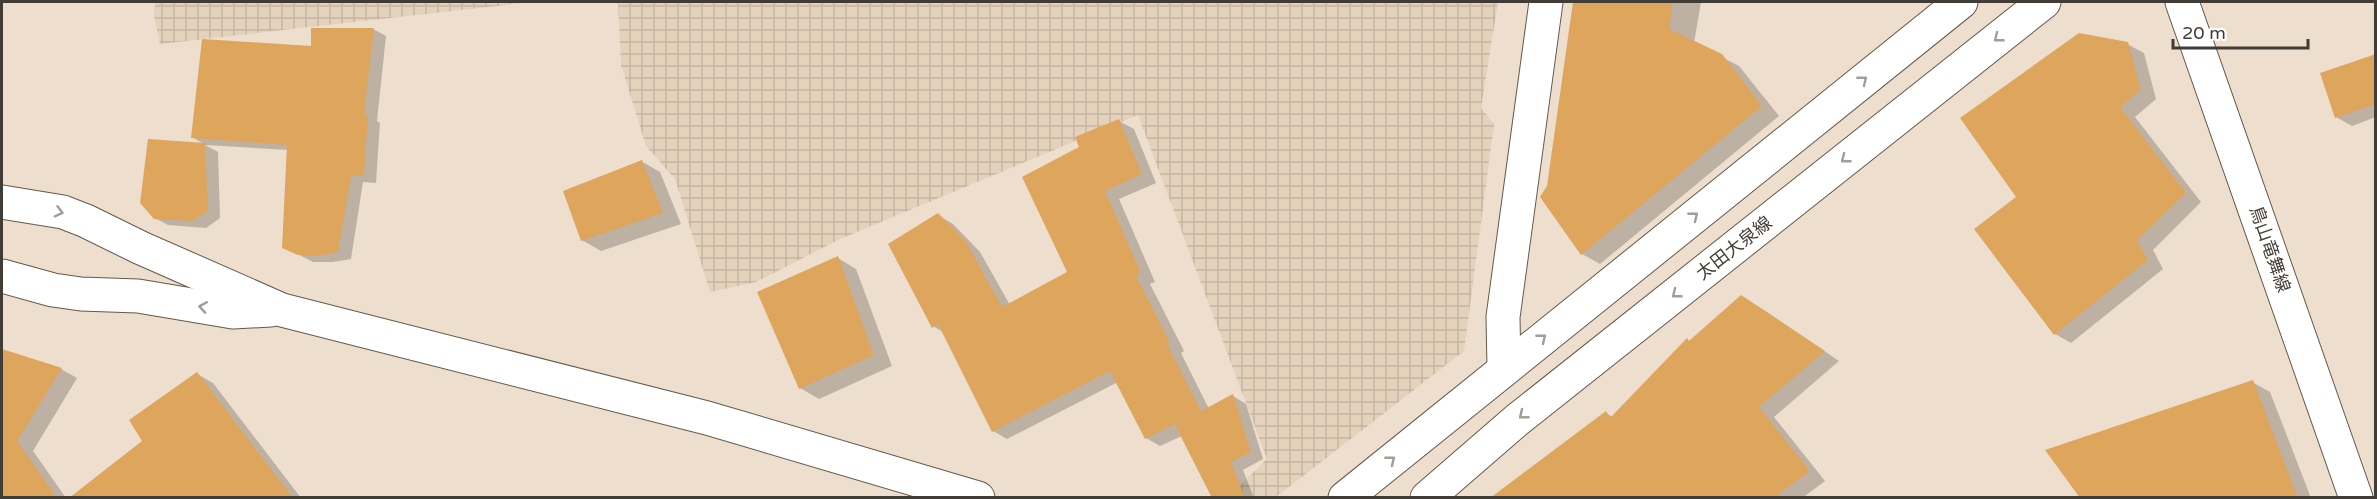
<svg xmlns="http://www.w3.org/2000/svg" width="2377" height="499" font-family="'Varela Round','Noto Sans JP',sans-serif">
<defs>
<pattern id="industrial-grid" width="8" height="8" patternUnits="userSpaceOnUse" patternTransform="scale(1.5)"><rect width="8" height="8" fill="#e5d2bc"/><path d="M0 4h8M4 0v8" fill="none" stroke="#c6b5a2"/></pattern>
</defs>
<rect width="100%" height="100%" fill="#eddece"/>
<g fill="url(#industrial-grid)">
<polygon points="155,2 531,2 160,44 154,16"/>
<polygon points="618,2 1498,2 1481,108 1494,124 1464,351 1276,497 1228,497 1267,459 1138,115 840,239 756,282 710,292 675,179 646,146 621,65"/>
</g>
<g fill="#0003">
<polygon points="1575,2 1701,2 1694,43 1739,66 1779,116 1600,264 1582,254 1548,186"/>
<polygon points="373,29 386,36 377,121 380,123 376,183 363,182 351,259 333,262 313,262 284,247 289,150 205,145 218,152 220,218 206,228 168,225 155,218 204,144 192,137 312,48"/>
<polygon points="2127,44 2144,53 2156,99 2135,117 2201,202 2153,250 2163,269 2071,343 2055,334 2018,197"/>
<polygon points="2376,56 2376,117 2352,126 2336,117"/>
<polygon points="1119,121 1134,129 1156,183 1119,199 1155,282 1150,284 1184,351 1181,353 1209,409 1233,396 1246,404 1263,459 1243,470 1254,498 1214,498 1182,436 1160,446 1146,438 1118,382 1007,439 993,431 943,332 933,326 938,215 953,224 980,252 1010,305 1069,272 1081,148"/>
<polygon points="641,161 660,172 681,224 601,251 582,240"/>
<polygon points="838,258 856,269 892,366 819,399 800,388"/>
<polygon points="1758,306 1839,361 1774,417 1825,481 1805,496 1806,498 1535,498 1606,413 1613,417 1687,340 1690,342"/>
<polygon points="2,351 61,369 77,378 33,451 66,498 15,498 26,478 2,473"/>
<polygon points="197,374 213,383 301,498 72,498 144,441"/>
<polygon points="2252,382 2270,392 2311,498 2082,498"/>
</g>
<g fill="#dea55d">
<polygon points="1573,2 1673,2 1669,29 1722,54 1762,106 1581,255 1540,197 1547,186"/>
<polygon points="311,28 374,28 364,114 368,114 364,176 351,176 338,252 319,256 298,255 282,248 287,145 191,138 202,39 311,46"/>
<polygon points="2079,33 2128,42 2141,90 2120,107 2186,193 2137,240 2148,260 2054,335 1974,229 2016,197 1960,118"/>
<polygon points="2376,54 2376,104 2335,118 2320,73"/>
<polygon points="1119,119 1142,174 1105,191 1141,273 1136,276 1170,343 1167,344 1201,411 1145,439 1110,371 992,432 938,324 932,328 888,244 938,213 966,242 1002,307 1067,272 1022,177 1079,147 1075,137"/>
<polygon points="148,139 205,143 208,211 192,221 154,219 140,203"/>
<polygon points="642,160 663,213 581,241 563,191"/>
<polygon points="838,256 874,355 799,389 757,292"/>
<polygon points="1741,295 1825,351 1759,407 1810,471 1774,498 1490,498 1606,411 1610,418 1687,338 1689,341"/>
<polygon points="2,349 62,368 17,441 57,498 2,498"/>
<polygon points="197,372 293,498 69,498 142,441 129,420"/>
<polygon points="2253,380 2298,498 2080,498 2045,450"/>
<polygon points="1233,394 1251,452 1231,462 1245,498 1212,498 1175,425"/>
</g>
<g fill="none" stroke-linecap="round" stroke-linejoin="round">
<defs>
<polyline id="minor" points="1504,369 1503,317 1546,2"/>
<g id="tertiary">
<polyline points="2,202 63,212 86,221 141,248 282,310 707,418 978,498"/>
<polyline points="2,276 53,290 81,294 138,296 233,312 271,310"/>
</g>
<g id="secondary">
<polyline points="2182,2 2356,498"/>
<polyline points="1345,498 1961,2"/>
<polyline points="1427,498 1517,420 2044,2"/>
</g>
</defs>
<use href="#minor" stroke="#65594b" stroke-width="35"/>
<use href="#tertiary" stroke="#65594b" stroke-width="35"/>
<use href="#secondary" stroke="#65594b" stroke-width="35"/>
<use href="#minor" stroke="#fff" stroke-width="33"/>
<use href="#tertiary" stroke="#fff" stroke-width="33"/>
<use href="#secondary" stroke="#fff" stroke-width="33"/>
</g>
<defs><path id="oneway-chevron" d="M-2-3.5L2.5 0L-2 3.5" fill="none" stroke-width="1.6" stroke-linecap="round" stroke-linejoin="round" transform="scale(1.5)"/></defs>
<g stroke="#a09e9a">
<use href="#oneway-chevron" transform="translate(1998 38) rotate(142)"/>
<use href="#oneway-chevron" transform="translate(1863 80) rotate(-39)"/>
<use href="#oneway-chevron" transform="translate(1845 159) rotate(142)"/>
<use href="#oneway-chevron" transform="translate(59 212) rotate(15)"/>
<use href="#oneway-chevron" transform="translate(1694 216) rotate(-39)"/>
<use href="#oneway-chevron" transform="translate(1676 294) rotate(142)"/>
<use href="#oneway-chevron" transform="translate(203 307) rotate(-171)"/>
<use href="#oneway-chevron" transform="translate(1542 338) rotate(-39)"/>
<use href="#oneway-chevron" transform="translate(1523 415) rotate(141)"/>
<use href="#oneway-chevron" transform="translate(1391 460) rotate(-39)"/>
</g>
<g text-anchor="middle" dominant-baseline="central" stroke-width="4.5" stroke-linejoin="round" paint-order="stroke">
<g font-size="18" fill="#413c35" stroke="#fff">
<text transform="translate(1734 248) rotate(-38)">太田大泉線</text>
<text transform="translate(2270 249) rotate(71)">鳥山竜舞線</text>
</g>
</g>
<rect width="2377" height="499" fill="none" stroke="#413c35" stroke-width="6"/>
<path d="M2173 39v9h135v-9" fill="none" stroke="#413c35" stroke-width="3"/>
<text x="2182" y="39" font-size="18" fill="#413c35" stroke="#ffffff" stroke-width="4.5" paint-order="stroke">20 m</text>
</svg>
